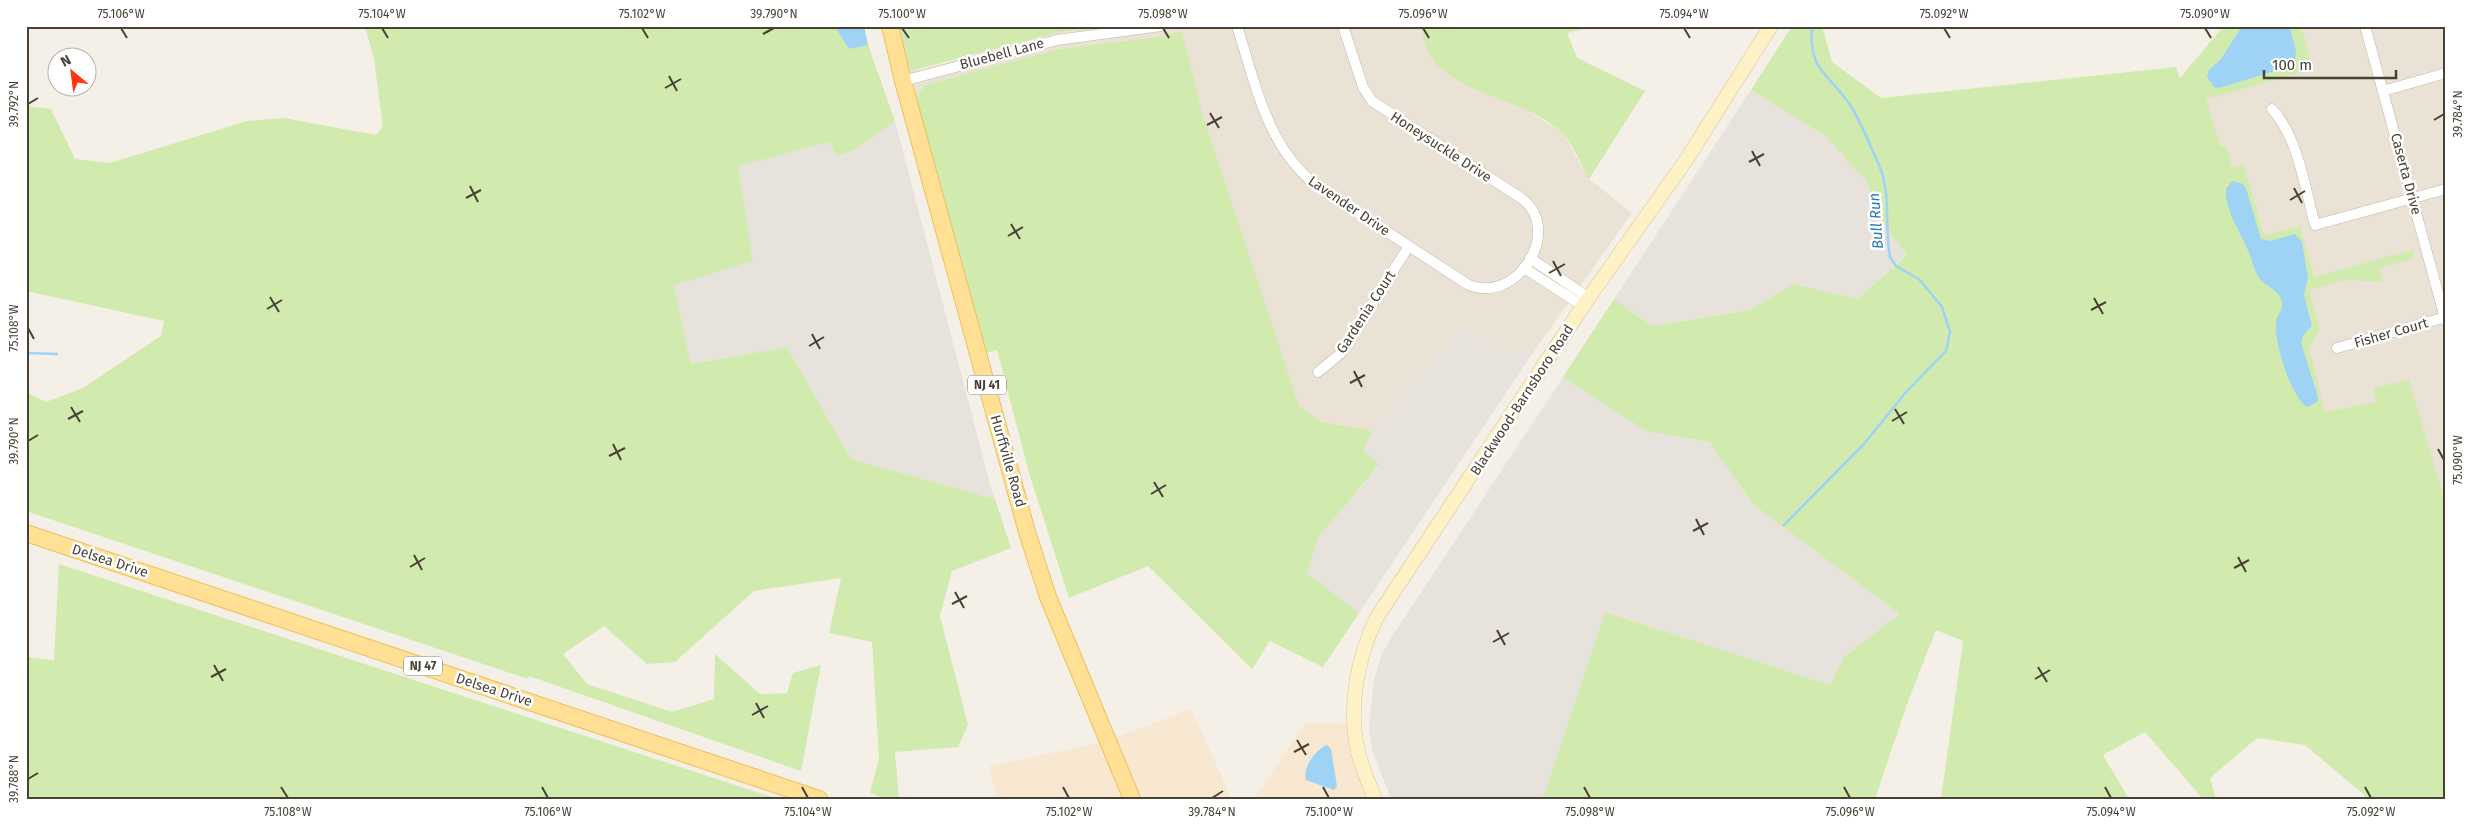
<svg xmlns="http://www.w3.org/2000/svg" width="2472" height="825" font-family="'Fira Sans',sans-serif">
<rect width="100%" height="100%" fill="#f5f0e7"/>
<g fill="#e9e2d5">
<polygon points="1111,26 1420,26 1430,54 1460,82 1521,106 1563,133 1589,179 1632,213 1532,354 1526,351 1500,351 1463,326 1373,431 1321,422 1299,406 1202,112 1182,31 1157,37 1058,49 925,85 916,97 909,67 914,70 919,70 1060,32"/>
<polygon points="2224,26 2446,26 2446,504 2323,425 2179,79"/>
</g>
<g fill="#f8e7d1">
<polygon points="1191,709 1232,799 997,799 989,766 1104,742"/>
<polygon points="1305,723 1340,723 1355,726 1375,799 1254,799"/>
</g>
<g fill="#e7e2dc">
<polygon points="1751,90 1825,136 1867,180 1881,221 1907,254 1857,299 1794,284 1749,310 1652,326 1614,299"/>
<polygon points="895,121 990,484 995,499 851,459 787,347 691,364 674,284 753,261 737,166 831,142 836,156 854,150"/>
<polygon points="1463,326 1500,351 1526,351 1532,354 1359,613 1307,574 1318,538 1379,466 1363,450 1373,431"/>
<polygon points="1563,377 1646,431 1709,442 1754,505 1901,614 1844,657 1830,685 1605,612 1543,799 1391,799 1372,750 1369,728 1374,680 1381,656 1391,638"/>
</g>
<g fill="#d0ebad">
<polygon points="365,26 834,26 849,49 868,45 895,121 854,150 836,156 830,142 738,166 753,261 674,285 691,364 787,347 851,459 995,499 1011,548 952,571 940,616 968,725 958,747 895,752 899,799 886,799 870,793 879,758 872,642 829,633 841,578 754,591 675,662 647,664 604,626 563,654 587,684 672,712 714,699 715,654 760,694 787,693 793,673 821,665 801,771 529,676 528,679 26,511 26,392 46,402 83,388 161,336 164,321 26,291 26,106 51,109 75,159 110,163 247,121 284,118 376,135 383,127 374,59"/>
<polygon points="897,26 1111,26 1060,32 914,70 909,67"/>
<path d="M1420,26H1599L1567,33L1577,58L1645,91L1589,179C1582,166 1572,142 1562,133C1526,99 1471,98 1437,65C1427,55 1424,39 1420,26Z"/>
<polygon points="1792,26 1822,26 1832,62 1881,98 2176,67 2180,78 2224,26 2301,26 2313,69 2206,99 2220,146 2226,146 2232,167 2244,165 2264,236 2300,226 2314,277 2412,250 2414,258 2379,268 2383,282 2346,280 2309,290 2320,331 2310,345 2310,352 2325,412 2376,402 2374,388 2409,380 2443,496 2446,496 2446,799 2369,799 2305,745 2257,738 2210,778 2216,799 2203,799 2145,732 2103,755 2129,799 1941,799 1963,641 1936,630 1907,704 1875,799 1543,799 1605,612 1830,685 1844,657 1900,614 1754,505 1709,442 1646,431 1563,377 1614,299 1652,326 1749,310 1794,284 1857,299 1907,255 1881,221 1866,180 1825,136 1751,90"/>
<polygon points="1182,31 1202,112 1299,406 1321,422 1373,431 1363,450 1379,465 1318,538 1307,573 1359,613 1323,667 1270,641 1252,669 1148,566 1069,598 1029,473 997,350 986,353 916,97 925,85 1058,49 1157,37"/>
<polygon points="59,564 778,799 26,799 26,657 54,660"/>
</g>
<g fill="#9fd3f5">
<polygon points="834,26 864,26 868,45 849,49"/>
<polygon points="2242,26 2289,26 2296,50 2295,63 2289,67 2219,88 2214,87 2207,77 2209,70 2221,59"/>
<path d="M2232,181L2243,184L2246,188L2261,239L2270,241L2295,234L2302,242L2308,278L2304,295L2312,326L2303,336L2301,343L2318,397L2317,402L2307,407C2291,397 2274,342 2276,323C2276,315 2284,310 2282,302C2278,288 2267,288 2259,278C2253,268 2251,256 2246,246C2238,227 2225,210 2226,189Z"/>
<path d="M1327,745L1331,749L1337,786L1334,790L1306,780C1302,768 1316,749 1327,745Z"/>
</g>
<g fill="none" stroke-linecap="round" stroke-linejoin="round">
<g stroke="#9fd3f5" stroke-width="2.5">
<polyline points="26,353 57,354"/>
<path d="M1784,525L1863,445L1907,391L1946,351L1950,332L1942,307L1920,280L1896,266L1890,257C1884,226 1892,192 1878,163C1870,145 1862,125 1852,108C1830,73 1808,73 1812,26"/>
</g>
<defs>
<g id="minor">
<path d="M1237,26C1256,85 1268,153 1323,190L1467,284C1516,307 1565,230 1521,198L1372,101L1363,87L1343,26"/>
<polyline points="2365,26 2446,322"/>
<polyline points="903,81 1057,40 1161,26"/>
<polyline points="2383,91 2446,73"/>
<path d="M2272,109C2298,137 2305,188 2315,225L2446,189"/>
<polyline points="1530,258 1589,298"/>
<polyline points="1524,268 1583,306"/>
<polyline points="2337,348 2446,317"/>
<polyline points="1318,372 1340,354 1409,246"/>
</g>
<path id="secondary" d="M1375,799C1369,784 1362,768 1358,752C1348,707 1357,658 1377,617L1583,306L1686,160L1771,26"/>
<g id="primary">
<polyline points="890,26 903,81 1027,532 1048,597 1132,799"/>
<polyline points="26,533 819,799"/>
</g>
</defs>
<use href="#minor" stroke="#c1b8a9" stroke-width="11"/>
<use href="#secondary" stroke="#d8c594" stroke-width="15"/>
<use href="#primary" stroke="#ecc05e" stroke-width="18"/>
<use href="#minor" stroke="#fff" stroke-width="10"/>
<use href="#secondary" stroke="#fff1c6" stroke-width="14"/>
<use href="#primary" stroke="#ffe095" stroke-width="16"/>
</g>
<path fill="none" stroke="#484135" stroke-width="2" d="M121,28L127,38M382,28L388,38M642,28L648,38M902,28L909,38M1163,28L1169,38M1423,28L1429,38M1684,28L1690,38M1944,28L1950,38M2205,28L2211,38M763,34L774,28M669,76L677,91M665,88L681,79M28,104L38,98M1210,113L1219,128M2434,120L2444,114M1207,125L1222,117M1752,151L1760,166M1749,162L1764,154M470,186L478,202M2294,188L2302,203M466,198L481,190M2290,200L2305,191M1011,224L1020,239M1008,236L1023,227M1553,261L1561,276M1549,273L1565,264M270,297L279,312M2094,298L2103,314M267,309L282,300M2091,310L2106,302M28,328L34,339M812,334L820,349M809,346L824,337M1354,371L1362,387M1350,383L1365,375M71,407L80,422M1895,409L1904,424M68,419L83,411M1892,421L1907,412M28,441L38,435M613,444L621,460M2438,449L2444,460M609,456L625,448M1154,482L1163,497M1151,494L1166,485M1696,519L1704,535M1693,531L1708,523M414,555L422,570M2238,557L2246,572M410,567L425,558M2234,568L2249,560M955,592L964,608M952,604L967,596M1497,630L1505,645M1493,642L1509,633M214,665L223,681M2038,667L2047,682M211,677L226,669M2035,679L2050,670M756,703L764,718M752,715L768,706M1297,740L1306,755M1294,752L1309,744M28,779L38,773M281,787L288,798M542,787L548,798M802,787L808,798M1063,787L1069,798M1323,787L1329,798M1584,787L1590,798M1844,787L1850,798M2105,787L2111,798M2365,787L2371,798M1212,798L1223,791"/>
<g text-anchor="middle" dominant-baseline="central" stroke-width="5" stroke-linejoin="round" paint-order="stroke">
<g fill="#fff" stroke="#7f7a72" stroke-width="1">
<rect x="968" y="375.5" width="38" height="19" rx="4"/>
<rect x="404" y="656.5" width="38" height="19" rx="4"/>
</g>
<g font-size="12" font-weight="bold" fill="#484135">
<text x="987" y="385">NJ 41</text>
<text x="423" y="666">NJ 47</text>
</g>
<g font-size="14" fill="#484135" stroke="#fff">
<text transform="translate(1002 54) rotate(-15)">Bluebell Lane</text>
<text transform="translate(1441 147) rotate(33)">Honeysuckle Drive</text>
<text transform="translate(2406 174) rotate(75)">Caserta Drive</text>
<text transform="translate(1349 206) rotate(34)">Lavender Drive</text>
<text transform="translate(1366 312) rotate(-57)">Gardenia Court</text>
<text transform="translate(2391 333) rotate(-16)">Fisher Court</text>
<text transform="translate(1522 400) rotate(-57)">Blackwood-Barnsboro Road</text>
<text transform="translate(1008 461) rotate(74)">Hurffville Road</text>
<text transform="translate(110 561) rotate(18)">Delsea Drive</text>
<text transform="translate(494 690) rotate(18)">Delsea Drive</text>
</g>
<g font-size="15" font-style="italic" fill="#2679b3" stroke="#fff">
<text transform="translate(1876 221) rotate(-94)">Bull Run</text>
</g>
</g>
<rect width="2472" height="825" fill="none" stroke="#ffffff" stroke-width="55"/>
<g transform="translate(72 72) rotate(331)"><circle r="24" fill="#ffffff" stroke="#b6b3ae"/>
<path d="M0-4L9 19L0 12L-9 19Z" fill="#ff3513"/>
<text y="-8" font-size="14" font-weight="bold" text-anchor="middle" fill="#484135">N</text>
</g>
<path d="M2264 70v8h132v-8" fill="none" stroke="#484135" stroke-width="2.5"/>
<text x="2272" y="70" font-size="15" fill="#484135" stroke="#ffffff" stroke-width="4" paint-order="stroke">100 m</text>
<rect x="28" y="28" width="2416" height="770" fill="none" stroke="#484135" stroke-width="2"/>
<g font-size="12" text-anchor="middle" fill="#484135">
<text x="121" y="18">75.106°W</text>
<text x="382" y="18">75.104°W</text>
<text x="642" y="18">75.102°W</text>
<text x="774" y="18">39.790°N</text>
<text x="902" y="18">75.100°W</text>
<text x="1163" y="18">75.098°W</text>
<text x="1423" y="18">75.096°W</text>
<text x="1684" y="18">75.094°W</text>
<text x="1944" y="18">75.092°W</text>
<text x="2205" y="18">75.090°W</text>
<text transform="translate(14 104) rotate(-90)" y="4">39.792°N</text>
<text transform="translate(2458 114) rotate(-90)" y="4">39.784°N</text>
<text transform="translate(14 328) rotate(-90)" y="4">75.108°W</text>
<text transform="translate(14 441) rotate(-90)" y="4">39.790°N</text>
<text transform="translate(2458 460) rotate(-90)" y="4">75.090°W</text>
<text transform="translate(14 779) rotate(-90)" y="4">39.788°N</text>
<text x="288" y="816">75.108°W</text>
<text x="548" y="816">75.106°W</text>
<text x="808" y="816">75.104°W</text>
<text x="1069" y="816">75.102°W</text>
<text x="1212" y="816">39.784°N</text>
<text x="1329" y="816">75.100°W</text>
<text x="1590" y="816">75.098°W</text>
<text x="1850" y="816">75.096°W</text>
<text x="2111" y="816">75.094°W</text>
<text x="2371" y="816">75.092°W</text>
</g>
</svg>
